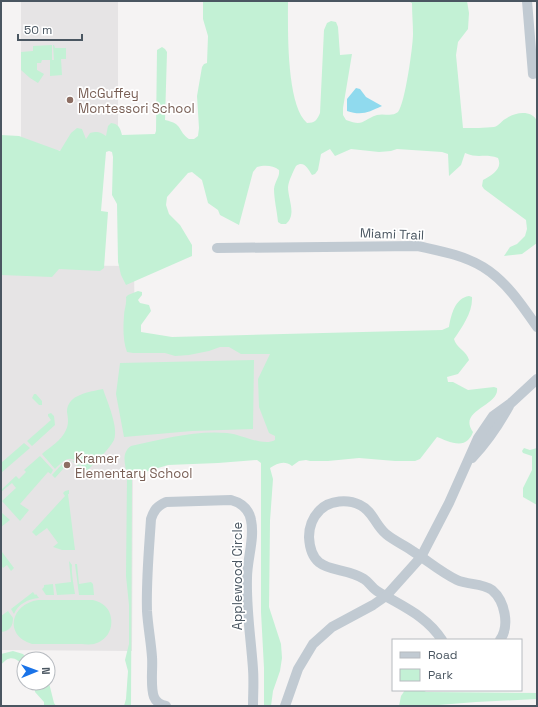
<svg xmlns="http://www.w3.org/2000/svg" width="538" height="707" font-family="'Space Grotesk',sans-serif">
<rect width="100%" height="100%" fill="#f5f3f3"/>
<g fill="#e6e4e5">
<polygon points="21,1 118,1 118,150 21,151"/>
<polygon points="1,265 134,266 135,346 286,344 286,451 133,454 132,651 1,650"/>
</g>
<g fill="#c3f1d5">
<path d="M203,1H288C288,28 286,105 307,123C315,123 317,120 320,113L324,30L327,23L331,21L336,22L338,27L340,55L352,54L343,108V115L346,120C364,127 362,120 377,115C384,113 392,117 398,112C405,104 413,46 413,34C413,24 412,14 412,3L408,1H467L469,13L468,29L458,42L456,55L463,128C473,128 485,128 494,127C499,126 502,120 507,118C516,112 532,110 537,121V243L522,254L504,256L510,247L517,244L525,236L527,229L526,220L484,189L482,186L483,180C492,175 503,169 498,158C484,153 479,159 465,153L461,165L449,176L448,154L442,152L397,149L391,151L379,152L351,149L335,156L330,149L321,154L318,170L315,174L312,175C308,169 304,160 296,166C293,172 289,180 288,187C288,199 297,215 286,224H281L278,222C277,211 274,199 274,189C275,181 280,177 279,170C273,165 264,165 257,167L253,172L239,225L220,215L218,210L208,203L202,180L192,172L188,173L167,197L166,205L169,214L180,225L192,245V256L126,285L121,275L118,262L117,204L112,195L113,157L112,152L109,151L106,152L101,211L108,212L104,268L100,271L59,269L52,277L1,275V135L19,136L60,151L71,133L77,128L82,129L86,139L90,133C98,131 100,132 106,136L108,126L111,123C119,124 120,128 122,135L155,134L156,131L157,50L162,47L165,49L167,52L165,120C184,124 177,131 189,139H194L198,136L199,128L197,96L202,67L204,64L207,63L208,36L203,19Z"/>
<polygon points="52,45 52,60 54,60 53,45 54,45 55,48 66,48 66,59 61,59 62,75 50,76 50,60 52,60 42,60 41,63 37,63 37,70 44,74 38,83 30,78 21,70 21,52 33,51 33,46"/>
<path d="M138,291L142,292V295L138,300L140,303L149,305L151,311L141,325V332L172,337L442,330L449,327C451,315 455,298 469,296L472,297C473,312 462,327 454,339C456,348 467,351 469,360L458,374L447,377L448,382H453L468,390L494,387L497,388C500,406 457,410 473,432C472,435 470,438 468,440C460,448 445,440 437,437L420,459L415,461H395L359,458L328,461H310L306,460L299,461L292,466C285,460 277,463 270,468L273,479L270,521L269,607L281,644L282,658L280,671L273,691L271,706H264V668L261,612V463L257,460L218,463L168,465L132,476L131,706H124L126,699L128,671L125,660L129,644V605L126,576L127,475C125,464 121,453 131,446C161,439 197,430 227,433C241,434 263,447 275,440V436L269,433L259,407L258,379L270,354H241L229,347H220L209,351L189,355L175,356L165,353H133L127,352C123,342 123,327 124,316C124,309 127,304 126,297L128,295Z"/>
<polygon points="254,360 253,429 192,431 124,437 116,394 120,363"/>
<path d="M103,389C107,401 119,428 114,440C109,450 95,462 87,471C73,457 70,453 55,469L42,454C50,447 62,440 66,430C69,424 68,418 67,412C67,394 90,392 103,389Z"/>
<polygon points="34,394 36,394 42,401 42,405 39,405 32,398"/>
<polygon points="51,413 54,416 55,425 32,446 27,441 51,420 48,416 48,414"/>
<polygon points="24,443 30,448 1,473 1,463"/>
<polygon points="524,448 530,450 537,448 537,505 523,497 523,488 532,470 532,456 523,453 522,451"/>
<polygon points="40,456 53,470 51,474 48,472 20,504 29,510 20,521 2,501 16,488 12,483 1,492 1,490 16,476 19,479 26,472 24,470"/>
<path d="M69,460C75,460 82,467 85,472L71,460L55,478L52,475L64,462Z"/>
<polygon points="69,490 69,494 68,494 75,550 62,550 53,547 58,543 47,528 36,536 32,532 65,496 63,493 65,491"/>
<polygon points="2,513 10,520 1,527"/>
<polygon points="2,552 14,568 11,571 7,565 3,568 1,565"/>
<path d="M69,561L72,565C71,572 74,587 75,594L57,595L55,584L71,582Z"/>
<polygon points="75,564 77,564 79,584 91,582 93,584 94,595 79,595"/>
<polygon points="53,584 54,595 46,595 42,589 44,587 44,585"/>
<path d="M33,592L35,595L36,594L39,598C28,599 18,604 14,614L11,609Z"/>
<path d="M38,600H93C102,602 110,608 111,618C113,630 106,641 94,644C89,645 81,644 76,644C61,644 47,644 32,644C3,635 11,604 38,600Z"/>
<path d="M8,611L13,618C13,626 10,631 1,632V616Z"/>
<path d="M13,651L23,654L28,659H24V666C16,658 10,654 1,665V654Z"/>
<polygon points="48,679 54,703 56,706 44,706 44,702 35,692 34,683 48,683"/>
<polygon points="405,690 423,690 426,692 537,693 537,699 476,702 426,706 399,706 401,696"/>
</g>
<path fill="#90daee" d="M356,88L360,89L366,97L382,106C369,112 362,116 347,111V99Z"/>
<g fill="none" stroke-linecap="round" stroke-linejoin="round">
<g stroke="#c1cad2" stroke-width="10">
<polyline points="527,1 533,74 537,73"/>
<path d="M217,248L418,246C440,251 463,255 483,267C506,281 522,305 537,327"/>
<path d="M472,458C488,441 498,426 509,406"/>
<path d="M442,640C426,615 401,606 377,591C372,588 369,582 364,579C341,564 311,577 309,537C309,527 313,517 320,510C330,500 348,499 360,505C373,511 375,525 386,534C394,541 405,545 414,552C428,561 442,573 457,580C468,585 482,583 492,590C505,601 510,626 500,640"/>
<path d="M166,706C161,705 156,702 154,697C150,687 153,668 152,657C151,642 148,627 147,611C146,581 149,550 151,519C154,510 157,506 166,502L231,500C242,503 249,509 251,520C255,539 247,559 247,578C246,609 251,639 253,669C254,681 253,694 253,706"/>
<polyline points="285,706 298,669 313,644 332,627 373,605 386,596 421,557 449,503 478,438 493,416 511,403 537,379"/>
</g>
</g>
<g fill="#8d6e63" stroke="#fff" stroke-width="1.5">
<circle cx="70" cy="100" r="4"/>
<circle cx="67" cy="465" r="4"/>
</g>
<g text-anchor="middle" dominant-baseline="central" stroke-width="3.5" stroke-linejoin="round" paint-order="stroke">
<g font-size="13" fill="#785e54" stroke="#fff" text-anchor="start">
<text x="78" y="93">McGuffey<tspan x="78" dy="15">Montessori School</tspan></text>
<text x="75" y="458">Kramer<tspan x="75" dy="15">Elementary School</tspan></text>
</g>
<g font-size="13" fill="#4a5661" stroke="#fff">
<text transform="translate(392 234) rotate(2)">Miami Trail</text>
<text transform="translate(237 576) rotate(-90)">Applewood Circle</text>
</g>
</g>
<rect width="538" height="707" fill="none" stroke="#4a5661" stroke-width="4"/>
<rect x="392" y="639" width="130" height="52" fill="#ffffff" stroke="#b7bbc0"/>
<rect x="400" y="652" width="20" height="6" fill="#c1cad2" stroke="#b7bbc0"/>
<text x="428" y="659" font-size="12" fill="#4a5661">Road</text>
<rect x="400" y="669" width="20" height="12" fill="#c3f1d5" stroke="#b7bbc0"/>
<text x="428" y="679" font-size="12" fill="#4a5661">Park</text>
<g transform="translate(36 671) rotate(89)"><circle r="19" fill="#ffffff" stroke="#b7bbc0"/>
<path d="M0-3L7 15L0 10L-7 15Z" fill="#1a73e8"/>
<text y="-6" font-size="11" font-weight="bold" text-anchor="middle" fill="#4a5661">N</text>
</g>
<path d="M18 34v6h64v-6" fill="none" stroke="#4a5661" stroke-width="2"/>
<text x="24" y="34" font-size="12" fill="#4a5661" stroke="#ffffff" stroke-width="3" paint-order="stroke">50 m</text>
</svg>
